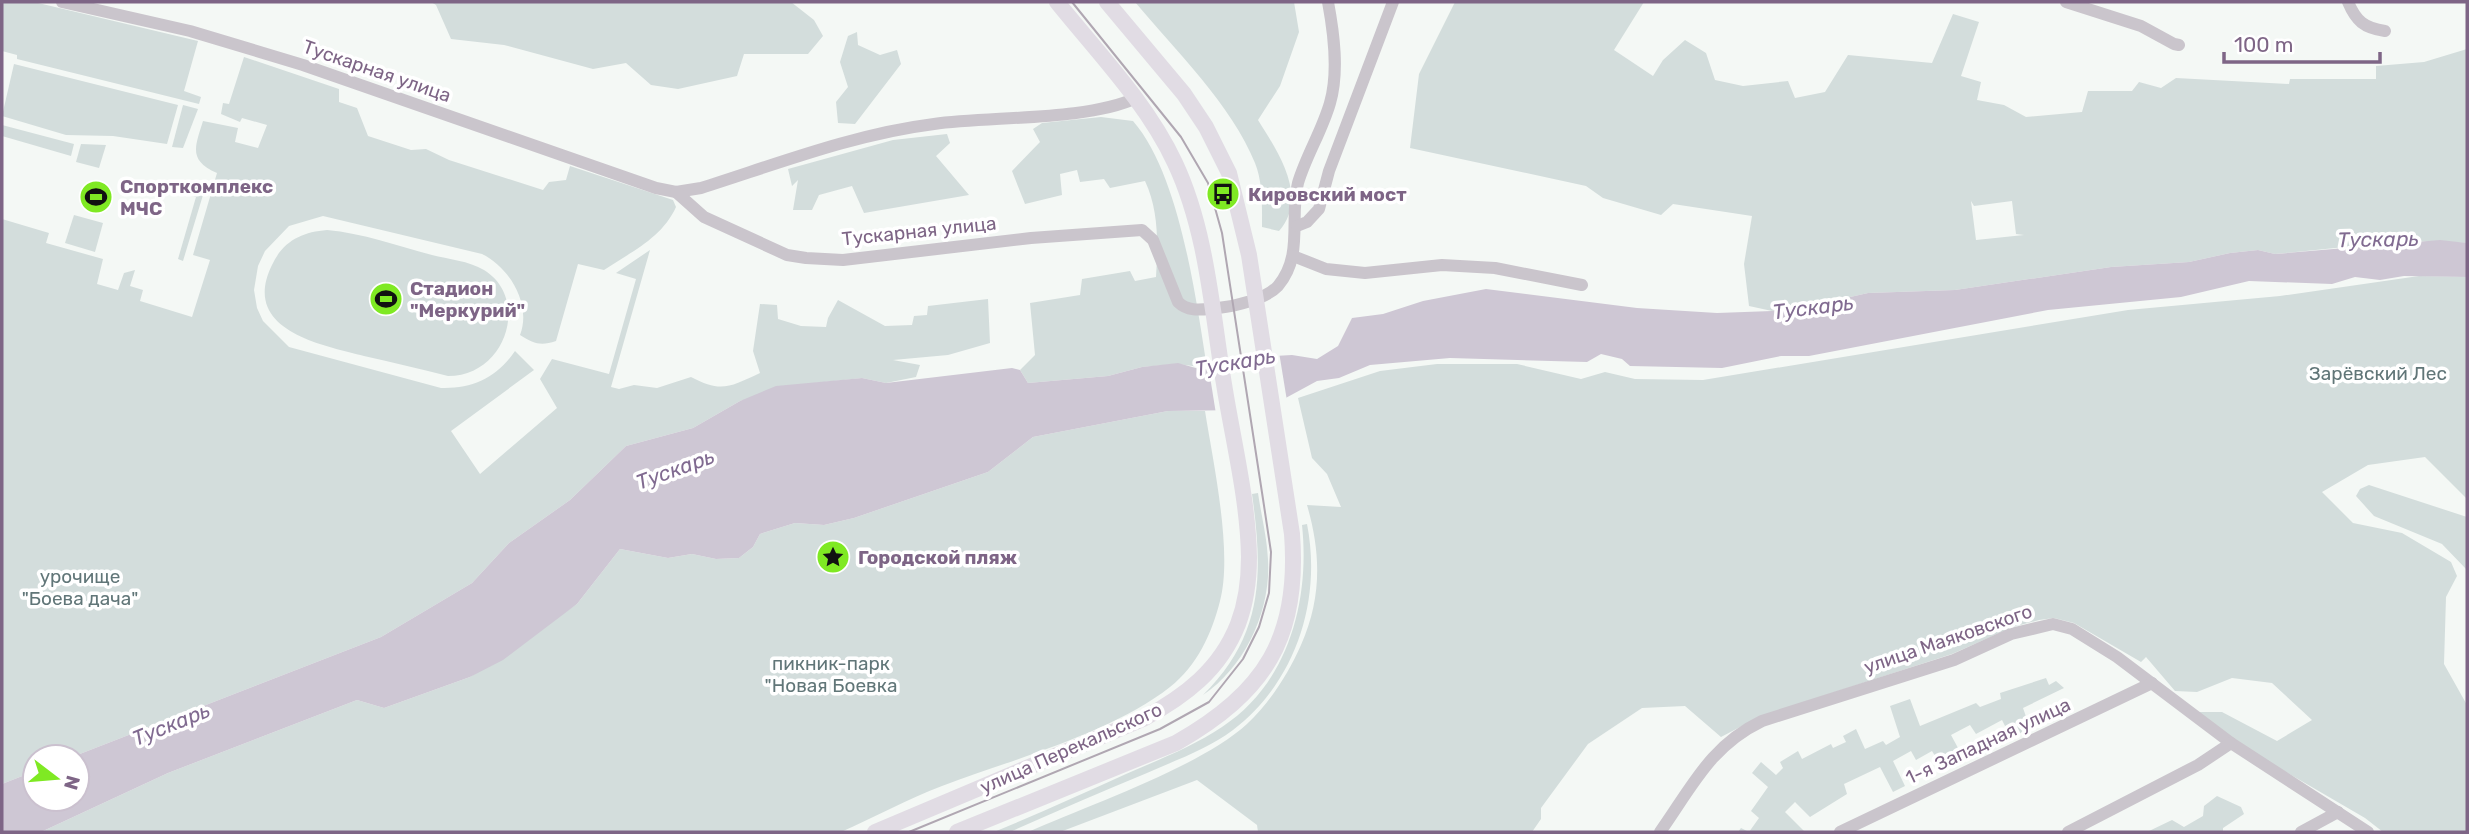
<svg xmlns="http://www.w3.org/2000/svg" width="2469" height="834" font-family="Rubik,sans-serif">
<rect width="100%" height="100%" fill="#f4f8f5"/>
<g fill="#d3dddc" fill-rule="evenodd">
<polygon points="2,2 34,2 198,41 184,91 201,97 199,104 17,59 17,55 2,51"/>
<polygon points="431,2 791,2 814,20 823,36 808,54 744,54 737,76 678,89 651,85 626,63 593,69 504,45 451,39 436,5"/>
<path d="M1135,2H1294L1299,32L1280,86L1258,120C1278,152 1309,197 1279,231L1262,227C1262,206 1263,183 1255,163C1232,105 1175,50 1135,2Z"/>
<path d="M1455,2H1644L1614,50L1653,76L1663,60L1685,40L1706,53L1715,80L1743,86L1788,81L1795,98L1825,92L1848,55L1932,63L1953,14L1979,22L1961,76L1981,82L1977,100L2004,105L2026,117L2082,112L2088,91H2132L2139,82L2161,88L2176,78L2289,84L2290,79H2376V66L2424,62L2467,49V243L2404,241L2275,254L2258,250L2230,253L2189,262L2111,267L1955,290L1868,293L1819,304L1772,311L1749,306L1744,264L1752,216L1673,204L1661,215L1603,198L1586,186L1410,148L1419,74ZM1971,201L1974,206L2012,201L2016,234L2024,235L1976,240Z"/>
<polygon points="857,32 858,45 880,55 897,50 901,64 855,124 838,123 836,102 848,87 840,62 848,36"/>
<path d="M244,57L339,89V102L357,108L368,136L411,150L426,149L449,160L543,190L549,182L566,180L570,166L673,200L676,207C662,238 631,252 604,270L578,264L556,341C541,346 534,344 520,335C532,304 509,267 482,254L323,216L289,226L265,251L258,266L254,290L257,308L263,321L289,347L441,388C472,389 497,378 515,351L534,370L451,431L480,474L557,408L540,379L552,359L609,374L636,279L616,273L650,250L611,387L619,389L634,385L657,388L691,377C721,393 730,387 760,373L753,351L760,304L777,305L778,319L801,326L826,327L828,318L838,300L885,326L912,325L914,316L927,315L928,306L988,299L990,343L948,355L893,360L920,365L916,377L886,383L862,378L815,383L740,401L693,428L626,446L570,500L509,543L472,583L381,637L72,757H35V771L2,784V219L49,233L46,243L103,259L97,284L118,290L124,273L135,270L130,286L143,290L140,301L192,317L210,260L193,255L217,173C188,160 195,147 203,121L238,128L235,142L258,148L267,125L242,118L240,122L221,114L223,103L229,104Z"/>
<polygon points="14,64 178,105 167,144 113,136 66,135 2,116"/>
<polygon points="183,105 198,109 183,148 172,147"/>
<path d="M1101,117L1133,121C1180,175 1196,299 1207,368L1178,364L1142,367L1108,376L1028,383L1020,370L1035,355L1030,303L1080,295L1082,279L1130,271L1135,281L1156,277C1158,245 1159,211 1145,181L1110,188L1104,179L1080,182L1077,170L1060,174L1062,195L1025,204L1012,171L1040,142L1033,129L1042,123Z"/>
<polygon points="2,125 74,144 71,156 2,136"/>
<polygon points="947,134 950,143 936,156 969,195 864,213 852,186 819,195 812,210 793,210 798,180 792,186 788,169 893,140"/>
<polygon points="81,144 106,145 99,168 76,162"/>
<polygon points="187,183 198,185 203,195 183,261 178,259 196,197 182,192"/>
<polygon points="74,215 103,223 95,252 65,243"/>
<path d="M327,230C362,233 398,246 432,255C448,259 469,261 484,270C530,298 507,376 448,376C420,369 392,362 364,356C321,345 240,330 272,265C283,241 302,232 327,230Z"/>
<path d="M2419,276L2467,277V499L2425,457L2368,465L2322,492L2353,523L2402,533L2451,562L2457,576L2446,597L2444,664L2467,705V832H2383L2365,818L2248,750L2192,712H2222L2277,741L2312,720L2272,683L2232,678L2197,692L2175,691L2146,657L2141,662L2074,623L2054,618L2039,620L2013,627L1952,654L1761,716L1721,737L1685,706L1642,708L1588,744L1541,808V819L1532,832H1258L1257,825L1197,780L1060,832H1028C1089,805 1200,767 1247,724C1271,701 1288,674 1301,645C1322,598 1321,553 1307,505L1341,507L1327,474L1312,458L1298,398L1380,371L1437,364H1517L1581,379L1605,372L1635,379L1703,380L2128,310L2280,296Z"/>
<path d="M1168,411H1205C1213,462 1233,552 1220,601C1212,633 1197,666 1170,687C1110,734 1013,759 942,786C908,799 875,817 841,832H41L168,773L357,700L384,708L470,677L577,604L620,549L668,558L692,554L716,559L739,558L753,547L760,534L795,523L824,525L854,518L988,472L1033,437Z"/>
<polygon points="2369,485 2467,517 2467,570 2442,544 2374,516 2356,496 2360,489"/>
<path d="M1258,493C1261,514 1267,537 1268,560C1271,611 1245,667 1203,695C1264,635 1263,573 1252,494Z"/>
<path d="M1307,524C1322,600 1296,682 1233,730C1208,749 1176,760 1147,773C1101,792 1055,812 1010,832H994C1038,814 1082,794 1126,774C1158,760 1192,747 1222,727C1289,683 1310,600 1302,525Z"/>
<polygon points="2046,678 2049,685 2056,681 2064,688 2023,708 2030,728 2011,738 2002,720 1976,734 1970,725 1951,735 1964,759 1943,769 1932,751 1916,760 1911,751 1893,761 1905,786 1893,792 1880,767 1844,784 1847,794 1810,817 1795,802 1785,812 1805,832 1738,832 1741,828 1749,832 1759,818 1751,811 1768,787 1752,773 1761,762 1776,775 1783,768 1780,762 1798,751 1802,759 1831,744 1833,748 1846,742 1843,736 1856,729 1865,749 1883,741 1886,745 1900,737 1890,706 1910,699 1920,726 1976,703 1980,707 2001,699 2000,693"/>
<polygon points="2217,796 2241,807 2244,814 2223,828 2223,832 2147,832 2172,820 2184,827 2203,816 2204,806"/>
</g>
<polygon fill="#cec7d4" points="2440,240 2467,243 2467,277 2404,276 2380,280 2355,277 2332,284 2249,281 2181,297 2048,310 1809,356 1781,356 1722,368 1630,366 1622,359 1601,354 1587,362 1450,358 1370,365 1339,378 1317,381 1282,400 1242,410 1168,411 1033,437 988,472 854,518 824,525 795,523 760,534 753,547 739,558 716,559 692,554 668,558 620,549 577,604 503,660 470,677 384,708 357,700 168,773 41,832 2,832 2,784 35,771 35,799 77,799 77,757 72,757 381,637 472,583 509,543 570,500 626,446 693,428 740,401 776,386 862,378 886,383 1012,368 1020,370 1028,383 1108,376 1142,367 1178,363 1203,370 1242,358 1292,355 1317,359 1338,346 1352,318 1383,314 1423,301 1486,289 1637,308 1717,313 1772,311 1819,304 1868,293 1955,290 2111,267 2189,262 2230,253 2258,250 2275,254"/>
<polygon fill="#f4f8f5" points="1279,352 1287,401 1242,413 1216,414 1208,364 1242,354"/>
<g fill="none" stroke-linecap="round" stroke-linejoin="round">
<g stroke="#cac5cc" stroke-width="12">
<path d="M62,2L190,31L303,65L656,188L676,192L701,188C777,164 854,134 934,124C990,116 1087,121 1136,98"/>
<polyline points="2066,2 2141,26 2174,44 2179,45"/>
<path d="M2348,2C2356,21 2364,28 2385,31"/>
<path d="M676,192L704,217L787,255L806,258L843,260L1031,238L1142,230L1153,240L1178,302C1189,313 1204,309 1218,308C1236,306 1266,299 1278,286C1304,255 1289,218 1298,183C1306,156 1322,131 1330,103C1339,72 1334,34 1328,2"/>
<polyline points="1297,226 1307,222 1319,209 1329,171 1393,2"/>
<polyline points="1293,256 1326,269 1365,273 1442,265 1495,268 1582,285"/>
<path d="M1660,832C1692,787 1710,746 1762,721L1954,660L2011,634L2053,624L2072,629L2117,657L2231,743L2368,832"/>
<polyline points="1840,832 2152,683"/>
<polyline points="2068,832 2198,765 2231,743"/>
<polyline points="2301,832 2338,812"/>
</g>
<g stroke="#e1dce4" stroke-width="16">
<path d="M875,832L1143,719C1185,696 1220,670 1238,624C1246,603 1249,579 1249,557C1248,499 1233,441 1224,384C1212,312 1207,231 1175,163C1147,103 1098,53 1057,2"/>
<path d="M957,832L1176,743C1265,692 1300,638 1292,534L1249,255L1229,173L1206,127L1184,94L1107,2"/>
</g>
<polyline stroke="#b0a7b2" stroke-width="2" points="909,832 1160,729 1209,702 1243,659 1259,627 1269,593 1271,552 1263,499 1222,233 1208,183 1181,137 1072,2"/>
</g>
<defs>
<symbol id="bus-disc" viewBox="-11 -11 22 22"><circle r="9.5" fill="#7fe923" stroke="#fff"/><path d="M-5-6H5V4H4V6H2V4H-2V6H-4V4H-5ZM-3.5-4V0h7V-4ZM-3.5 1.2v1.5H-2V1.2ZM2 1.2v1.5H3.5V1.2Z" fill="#111"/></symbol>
<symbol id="stadium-disc" viewBox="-11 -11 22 22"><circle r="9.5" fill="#7fe923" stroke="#fff"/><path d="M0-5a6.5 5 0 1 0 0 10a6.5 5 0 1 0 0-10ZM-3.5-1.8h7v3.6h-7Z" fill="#111"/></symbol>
<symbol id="sight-disc" viewBox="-11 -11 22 22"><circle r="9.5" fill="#7fe923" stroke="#fff"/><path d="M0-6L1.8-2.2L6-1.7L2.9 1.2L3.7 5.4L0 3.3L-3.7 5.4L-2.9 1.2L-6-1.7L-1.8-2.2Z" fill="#111"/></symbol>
</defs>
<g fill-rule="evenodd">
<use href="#bus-disc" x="1204" y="175" width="38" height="38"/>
<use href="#stadium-disc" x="77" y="178" width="38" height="38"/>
<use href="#stadium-disc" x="367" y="280" width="38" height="38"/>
<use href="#sight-disc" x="814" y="538" width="38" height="38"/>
</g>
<g text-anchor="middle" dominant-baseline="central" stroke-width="7" stroke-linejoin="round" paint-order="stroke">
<g font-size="19" fill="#7e6586" stroke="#fff">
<text transform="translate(377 71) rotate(19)">Тускарная улица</text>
<text transform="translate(919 231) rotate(-6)">Тускарная улица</text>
<text transform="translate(1948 639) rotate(-19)">улица Маяковского</text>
<text transform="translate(1988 741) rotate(-25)">1-я Западная улица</text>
<text transform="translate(1071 748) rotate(-24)">улица Перекальского</text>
</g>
<g font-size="19" font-weight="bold" fill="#7e6586" stroke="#fff" text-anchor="start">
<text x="120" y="186">Спорткомплекс<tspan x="120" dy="22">МЧС</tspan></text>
<text x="1248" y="194">Кировский мост</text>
<text x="410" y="288">Стадион<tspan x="410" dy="22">"Меркурий"</tspan></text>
<text x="858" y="557">Городской пляж</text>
</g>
<g font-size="19" fill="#617678" stroke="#fff">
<text x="2378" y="373">Зарёвский Лес</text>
<text x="80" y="576">урочище<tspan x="80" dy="22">"Боева дача"</tspan></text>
<text x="831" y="663">пикник-парк<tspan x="831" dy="22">"Новая Боевка</tspan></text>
</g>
<g font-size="21" font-style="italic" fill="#816b91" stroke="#fff">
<text transform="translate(2378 239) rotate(-1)">Тускарь</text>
<text transform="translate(1813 307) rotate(-7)">Тускарь</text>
<text transform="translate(1235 362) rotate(-10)">Тускарь</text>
<text transform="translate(675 469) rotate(-20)">Тускарь</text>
<text transform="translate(171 724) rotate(-22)">Тускарь</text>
</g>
</g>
<rect width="2469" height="834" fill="none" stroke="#7e6586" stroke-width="7"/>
<g transform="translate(56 778) rotate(106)"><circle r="33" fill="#ffffff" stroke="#cbc1cf" stroke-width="2"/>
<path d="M0-5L12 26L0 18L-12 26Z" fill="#7fe923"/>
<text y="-10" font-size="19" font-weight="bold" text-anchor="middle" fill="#7e6586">N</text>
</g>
<path d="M2224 52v10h156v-10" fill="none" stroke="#7e6586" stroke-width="3.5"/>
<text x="2234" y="52" font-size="21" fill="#7e6586" stroke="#ffffff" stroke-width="5" paint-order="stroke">100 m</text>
</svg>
